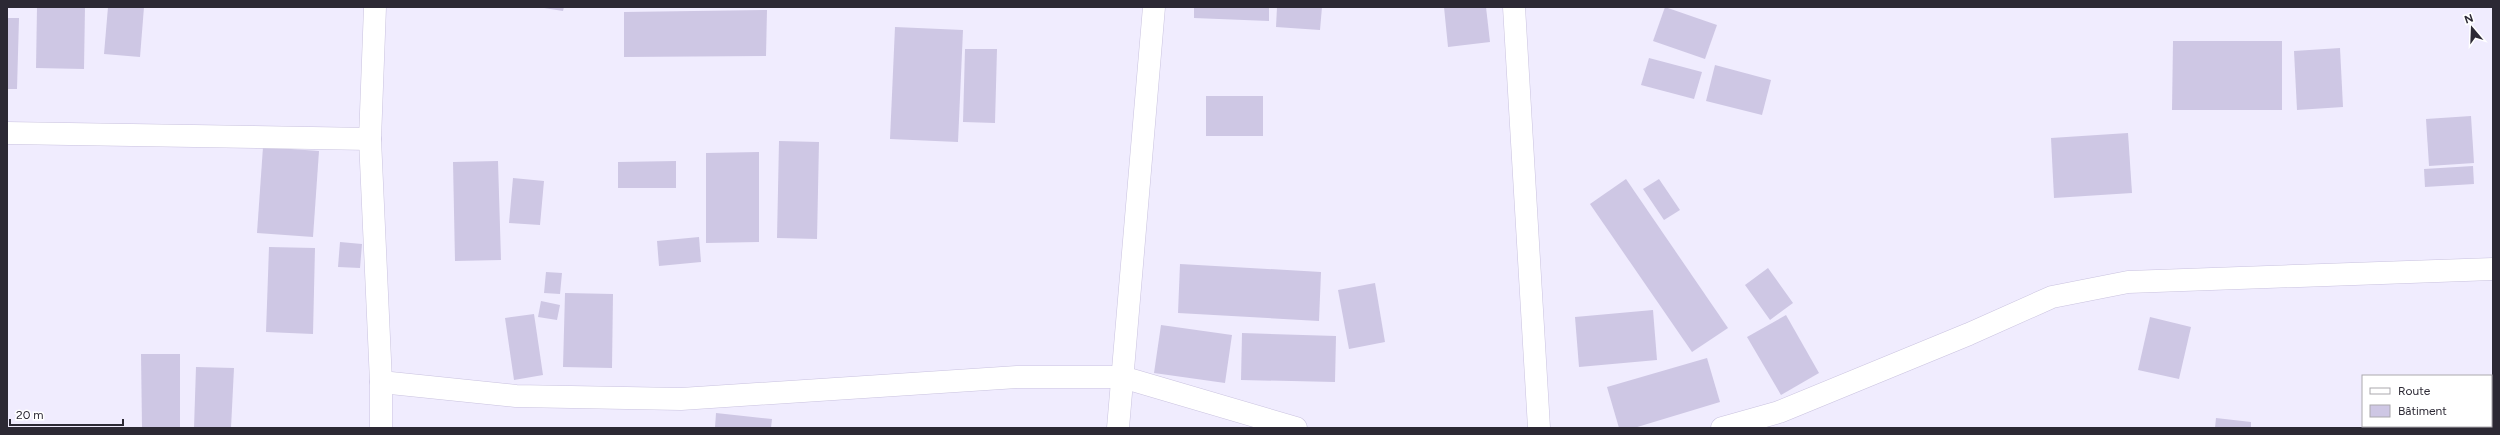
<svg xmlns="http://www.w3.org/2000/svg" width="2500" height="435" font-family="Figtree,sans-serif">
<rect width="100%" height="100%" fill="#f0ecfe"/>
<g fill="#cec7e4">
<polygon points="37,7 85,7 84,69 36,68"/>
<polygon points="108,7 144,7 140,57 104,54"/>
<polygon points="538,7 564,7 563,11"/>
<polygon points="1194,7 1269,7 1269,21 1194,18"/>
<polygon points="1277,7 1322,7 1320,30 1276,27"/>
<polygon points="1444,7 1486,7 1490,42 1448,47"/>
<polygon points="1665,7 1717,25 1705,59 1653,41"/>
<polygon points="767,10 766,56 624,57 624,12"/>
<polygon points="7,18 19,18 17,89 7,89"/>
<polygon points="895,27 963,30 958,142 890,139"/>
<polygon points="2173,41 2282,41 2282,110 2172,110"/>
<polygon points="2340,48 2343,107 2297,110 2294,51"/>
<polygon points="965,49 997,49 995,123 963,122"/>
<polygon points="1649,58 1702,72 1694,99 1641,85"/>
<polygon points="1715,65 1771,80 1762,115 1706,101"/>
<rect x="1206" y="96" width="57" height="40"/>
<polygon points="2471,116 2474,163 2429,166 2426,119"/>
<polygon points="2128,133 2132,193 2054,198 2051,138"/>
<polygon points="779,141 819,142 817,239 777,238"/>
<polygon points="263,147 319,151 313,237 257,233"/>
<polygon points="759,152 759,242 706,243 706,153"/>
<polygon points="498,161 501,260 455,261 453,162"/>
<polygon points="676,161 676,188 618,188 618,162"/>
<polygon points="2473,166 2474,184 2425,187 2424,169"/>
<polygon points="513,178 544,181 540,225 509,223"/>
<polygon points="1626,179 1728,328 1692,352 1590,204"/>
<polygon points="1659,179 1680,210 1664,220 1643,189"/>
<polygon points="699,237 701,262 659,266 657,241"/>
<polygon points="340,242 362,244 360,268 338,267"/>
<polygon points="269,247 315,248 313,334 266,332"/>
<polygon points="1180,264 1321,272 1319,321 1178,313"/>
<polygon points="1768,268 1793,303 1770,320 1745,285"/>
<polygon points="546,272 562,273 560,294 544,293"/>
<polygon points="1375,283 1385,342 1349,349 1338,290"/>
<polygon points="565,293 613,294 612,368 563,367"/>
<polygon points="541,301 560,305 557,320 538,317"/>
<polygon points="1653,310 1657,360 1579,367 1575,317"/>
<polygon points="534,314 543,375 514,380 505,318"/>
<polygon points="1786,315 1819,373 1781,395 1747,337"/>
<polygon points="2150,317 2191,327 2179,379 2138,370"/>
<polygon points="1161,325 1232,335 1225,383 1154,373"/>
<polygon points="1242,333 1336,336 1335,382 1241,380"/>
<polygon points="141,354 180,354 180,428 142,428"/>
<polygon points="1707,358 1720,402 1634,428 1619,428 1607,387"/>
<polygon points="196,367 234,368 231,428 194,428"/>
<polygon points="2491,385 2493,385 2493,428 2389,428 2389,426 2491,426"/>
<polygon points="716,413 772,419 771,428 715,428"/>
<polygon points="2216,418 2251,422 2251,428 2215,428"/>
</g>
<g fill="none" stroke-linecap="round" stroke-linejoin="round">
<defs>
<g id="minor">
<polyline points="375,7 370,139 381,382 381,428"/>
<polyline points="1514,7 1539,428"/>
<polyline points="7,133 370,139"/>
<polyline points="381,382 516,396 681,399 1017,377 1122,377 1296,428"/>
<polyline points="1118,428 1154,7"/>
<polyline points="1722,428 1779,412 1969,334 2052,297 2128,282 2493,269"/>
</g>
</defs>
<use href="#minor" stroke="#c9c2df" stroke-width="23"/>
<use href="#minor" stroke="#fff" stroke-width="22"/>
</g>
<rect width="2500" height="435" fill="none" stroke="#2c2934" stroke-width="16"/>
<rect x="2362" y="375" width="130" height="52" fill="#ffffff" stroke="#aba9ae"/>
<rect x="2370" y="388" width="20" height="6" fill="#ffffff" stroke="#aba9ae"/>
<text x="2398" y="395" font-size="12" fill="#2c2934">Route</text>
<rect x="2370" y="405" width="20" height="12" fill="#cec7e4" stroke="#aba9ae"/>
<text x="2398" y="415" font-size="12" fill="#2c2934">Bâtiment</text>
<g transform="translate(2472 28) rotate(341)" stroke="#ffffff" stroke-width="3" paint-order="stroke">
<path d="M0-3L7 15L0 10L-7 15Z" fill="#2c2934"/>
<text y="-6" font-size="11" font-weight="bold" text-anchor="middle" fill="#2c2934">N</text>
</g>
<path d="M10 419v6h113v-6" fill="none" stroke="#2c2934" stroke-width="2"/>
<text x="16" y="419" font-size="12" fill="#2c2934" stroke="#ffffff" stroke-width="3" paint-order="stroke">20 m</text>
</svg>
